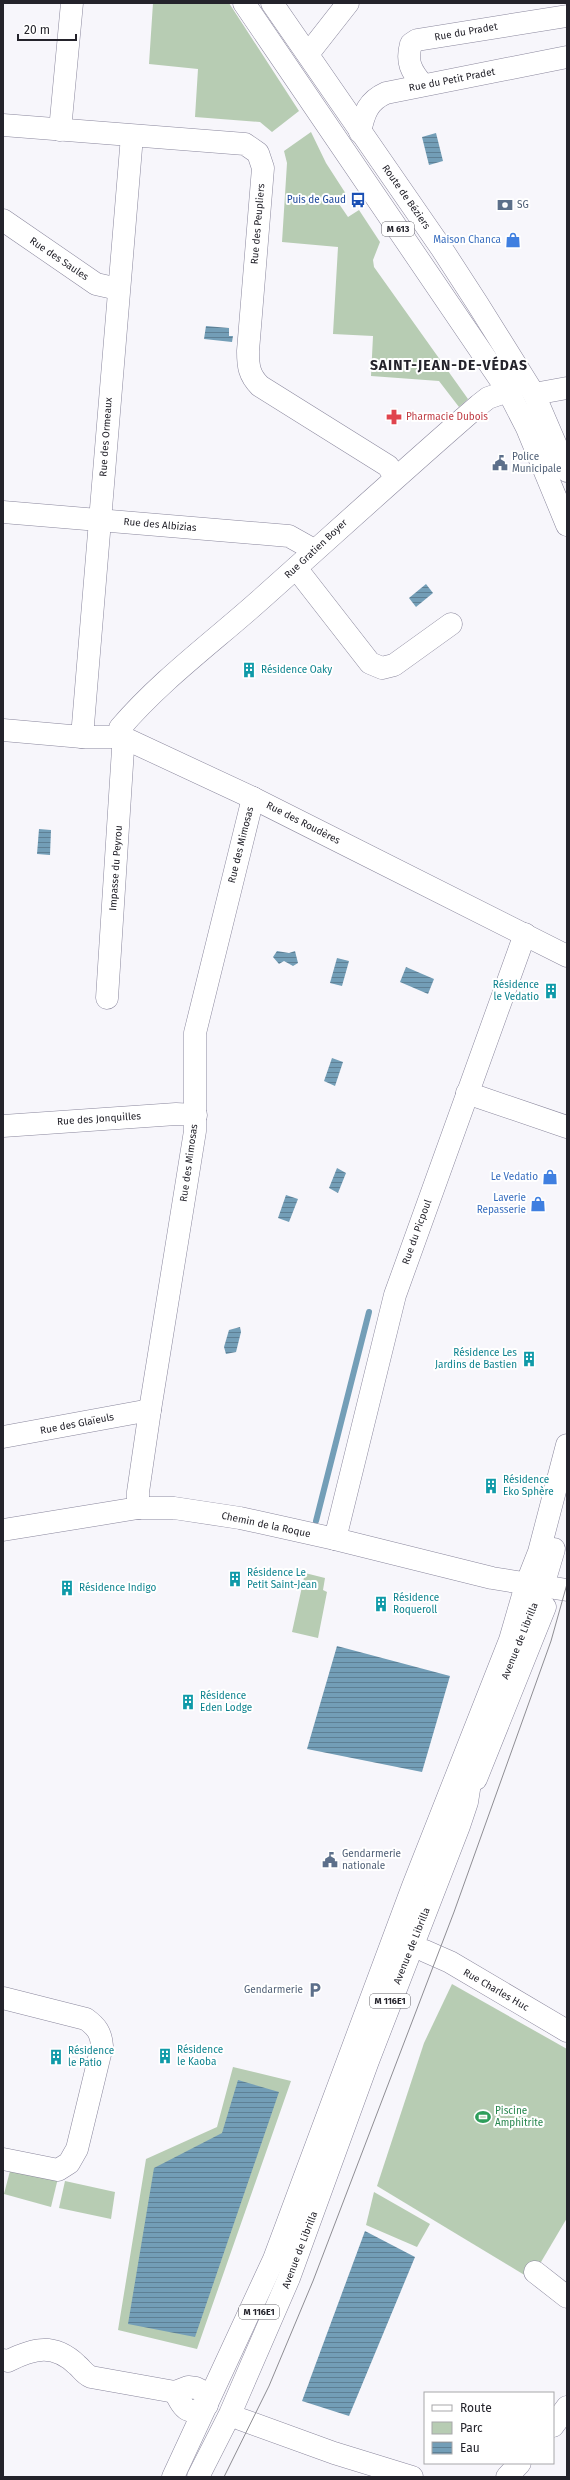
<svg xmlns="http://www.w3.org/2000/svg" width="570" height="2480" font-family="'Fira Sans',sans-serif">
<defs>
<pattern id="water-rules" width="6" height="5" patternUnits="userSpaceOnUse"><rect width="6" height="5" fill="#739eb7"/><path d="M0 2.5h6" fill="none" stroke="#5e8095"/></pattern>
</defs>
<rect width="100%" height="100%" fill="#f7f6fb"/>
<g fill="#b7ccb3">
<polygon points="153,3 229,3 299,111 272,132 260,122 195,117 198,69 149,64"/>
<polygon points="311,132 326,163 346,194 337,201 348,217 359,210 380,242 373,260 374,267 468,399 459,407 439,381 371,376 373,336 333,334 338,247 282,242 287,163 284,151"/>
<polygon points="305,1573 325,1578 323,1590 327,1592 318,1638 292,1632"/>
<polygon points="452,1984 567,2049 567,2218 531,2279 377,2186 424,2043"/>
<polygon points="233,2067 291,2081 197,2349 118,2330 146,2159 217,2127"/>
<polygon points="11,2167 58,2178 51,2207 4,2194"/>
<polygon points="65,2181 115,2192 111,2219 59,2208"/>
<polygon points="374,2192 430,2224 417,2247 366,2225"/>
</g>
<g fill="url(#water-rules)">
<polygon points="436,133 443,161 429,165 422,137"/>
<polygon points="206,326 229,328 229,336 233,336 232,342 204,339"/>
<polygon points="426,584 433,593 416,607 409,598"/>
<polygon points="39,829 51,830 50,855 37,854"/>
<polygon points="277,951 289,953 295,951 298,963 293,966 284,961 279,964 273,957"/>
<polygon points="337,958 349,961 342,986 330,983"/>
<polygon points="406,967 434,979 428,994 400,982"/>
<polygon points="332,1058 343,1062 335,1086 324,1081"/>
<polygon points="337,1168 346,1173 338,1193 329,1188"/>
<polygon points="286,1195 298,1199 289,1222 278,1218"/>
<polygon points="240,1327 241,1332 236,1352 226,1354 224,1347 229,1330"/>
<polygon points="337,1646 450,1676 422,1772 307,1749"/>
<polygon points="238,2080 279,2092 195,2337 128,2324 154,2168 222,2133"/>
<polygon points="365,2231 415,2257 349,2416 302,2401"/>
</g>
<g fill="none" stroke-linecap="round" stroke-linejoin="round">
<polyline stroke="#739eb7" stroke-width="6" points="316,1521 369,1312"/>
<defs>
<g id="minor">
<polyline points="308,54 348,3"/>
<path d="M423,85C411,71 406,62 411,44L417,40L567,16"/>
<path d="M3,125L245,144L258,153L263,168L248,351C248,366 249,375 260,386L388,466L395,477"/>
<polyline points="60,130 72,3"/>
<path d="M360,132C364,113 368,101 386,93L567,57"/>
<polyline points="3,220 96,284 118,289"/>
<polyline points="534,394 567,388"/>
<polyline points="3,512 289,536 314,550"/>
<polyline points="296,568 370,663 382,668 394,665 451,624"/>
<polyline points="3,730 82,737 122,737 253,798 567,956"/>
<polyline points="82,737 132,136"/>
<path d="M107,998L123,749L120,728C161,680 213,642 260,600C333,535 405,469 479,405L488,398L508,391"/>
<polyline points="467,1093 567,1127"/>
<polyline points="3,1126 176,1114 196,1115"/>
<polyline points="3,1437 150,1410"/>
<polyline points="138,1508 138,1492 150,1410 195,1131 195,1033 253,798"/>
<polyline points="3,1530 138,1508 174,1508 240,1518 335,1539 492,1578 567,1590"/>
<polyline points="335,1539 395,1295 525,934"/>
<polyline points="425,1951 450,1962 567,2031"/>
<path d="M3,1998L86,2019C97,2027 101,2033 102,2046L77,2149L69,2163L58,2170L3,2159"/>
<polyline points="535,2272 567,2297"/>
<path d="M3,2360L8,2361C34,2348 54,2343 77,2365C82,2369 84,2374 91,2377L175,2392"/>
<path d="M188,2387L196,2388L206,2393L207,2405C189,2417 184,2410 175,2392Z"/>
<polyline points="240,2419 334,2453 412,2477"/>
<polyline points="553,2426 567,2407"/>
<polyline points="507,2477 520,2463"/>
</g>
<g id="major">
<polyline points="244,3 508,391 527,428 567,525"/>
<polyline points="272,3 442,249 477,303 534,394 567,471"/>
<polyline points="526,1621 543,1586 554,1549"/>
<polyline points="476,1779 545,1607"/>
<polyline points="173,2477 274,2259 413,1886 510,1640 526,1585 539,1552 567,1445"/>
<polyline points="198,2477 230,2414 289,2278 368,2061 459,1826 467,1802 474,1758"/>
</g>
</defs>
<use href="#minor" stroke="#8a879d" stroke-width="23"/>
<use href="#major" stroke="#8a879d" stroke-width="23"/>
<use href="#minor" stroke="#fff" stroke-width="22"/>
<use href="#major" stroke="#fff" stroke-width="22"/>
<polyline stroke="#8e8d93" stroke-width="1" points="224,2477 269,2386 313,2281 454,1912 551,1641 567,1584"/>
</g>
<defs>
<symbol id="bus-bare" viewBox="-9 -9 18 18"><path d="M-5-6H5V4H4V6H2V4H-2V6H-4V4H-5ZM-3.5-4V0h7V-4ZM-3.5 1.2v1.5H-2V1.2ZM2 1.2v1.5H3.5V1.2Z" fill="#1a4fb4" stroke="#fff" stroke-width="2.5" paint-order="stroke"/></symbol>
<symbol id="bank-bare" viewBox="-9 -9 18 18"><path d="M-6-4H6V4H-6ZM0-2.3a2.3 2.3 0 1 0 0 4.6a2.3 2.3 0 1 0 0-4.6Z" fill="#5c6f8a" stroke="#fff" stroke-width="2.5" paint-order="stroke"/></symbol>
<symbol id="shop-bare" viewBox="-9 -9 18 18"><path d="M-5-2.5h2.3a2.7 3.5 0 0 1 5.4 0H5L5.5 6h-11ZM-1.5-2.5h3a1.5 2.3 0 0 0-3 0Z" fill="#3f7fe0" stroke="#fff" stroke-width="2.5" paint-order="stroke"/></symbol>
<symbol id="pharmacy-bare" viewBox="-9 -9 18 18"><path d="M-2-6h4v4h4v4h-4v4h-4v-4h-4v-4h4Z" fill="#e0444e" stroke="#fff" stroke-width="2.5" paint-order="stroke"/></symbol>
<symbol id="civic-bare" viewBox="-9 -9 18 18"><path d="M-.6-6.5H3V-4.5H.6V-3L4-1V1h2V6H-6V1h2V-1L-.6-3ZM-1.2 2.5V6h2.4V2.5Z" fill="#5c6f8a" stroke="#fff" stroke-width="2.5" paint-order="stroke"/></symbol>
<symbol id="building-bare" viewBox="-9 -9 18 18"><path d="M-4-6H4V6H1V3H-1V6H-4ZM-2.5-4.3h1.7v1.8h-1.7ZM.8-4.3h1.7v1.8H.8ZM-2.5-1h1.7V.8h-1.7ZM.8-1h1.7V.8H.8Z" fill="#0f9aa8" stroke="#fff" stroke-width="2.5" paint-order="stroke"/></symbol>
<symbol id="parking-bare" viewBox="-9 -9 18 18"><path d="M-3.5-5.5H1a3.5 3.5 0 0 1 0 7H-1V5.5H-3.5ZM-1-3.4V-.6H.8a1.4 1.4 0 0 0 0-2.8Z" fill="#5c6f8a" stroke="#fff" stroke-width="2.5" paint-order="stroke"/></symbol>
<symbol id="stadium-bare" viewBox="-9 -9 18 18"><path d="M0-5a6.5 5 0 1 0 0 10a6.5 5 0 1 0 0-10ZM-3.5-1.8h7v3.6h-7Z" fill="#2e9e5b" stroke="#fff" stroke-width="2.5" paint-order="stroke"/></symbol>
</defs>
<g fill-rule="evenodd">
<use href="#bus-bare" x="347" y="189" width="22" height="22"/>
<use href="#bank-bare" x="494" y="194" width="22" height="22"/>
<use href="#shop-bare" x="502" y="229" width="22" height="22"/>
<use href="#pharmacy-bare" x="383" y="406" width="22" height="22"/>
<use href="#civic-bare" x="489" y="452" width="22" height="22"/>
<use href="#building-bare" x="238" y="659" width="22" height="22"/>
<use href="#building-bare" x="540" y="980" width="22" height="22"/>
<use href="#shop-bare" x="539" y="1166" width="22" height="22"/>
<use href="#shop-bare" x="527" y="1193" width="22" height="22"/>
<use href="#building-bare" x="518" y="1348" width="22" height="22"/>
<use href="#building-bare" x="480" y="1475" width="22" height="22"/>
<use href="#building-bare" x="224" y="1568" width="22" height="22"/>
<use href="#building-bare" x="56" y="1577" width="22" height="22"/>
<use href="#building-bare" x="370" y="1593" width="22" height="22"/>
<use href="#building-bare" x="177" y="1691" width="22" height="22"/>
<use href="#civic-bare" x="319" y="1849" width="22" height="22"/>
<use href="#parking-bare" x="304" y="1979" width="22" height="22"/>
<use href="#building-bare" x="154" y="2045" width="22" height="22"/>
<use href="#building-bare" x="45" y="2046" width="22" height="22"/>
<use href="#stadium-bare" x="472" y="2106" width="22" height="22"/>
</g>
<g text-anchor="middle" dominant-baseline="central" stroke-width="4" stroke-linejoin="round" paint-order="stroke">
<g fill="#fff" stroke="#66656b" stroke-width="1">
<rect x="382" y="222" width="32" height="14" rx="3"/>
<rect x="370" y="1994" width="40" height="14" rx="3"/>
<rect x="239" y="2305" width="40" height="14" rx="3"/>
</g>
<g font-size="9" font-weight="bold" fill="#24232b">
<text x="398" y="229">M 613</text>
<text x="390" y="2001">M 116E1</text>
<text x="259" y="2312">M 116E1</text>
</g>
<g font-size="10" fill="#24232b" stroke="#fff">
<text transform="translate(466 32) rotate(-10)">Rue du Pradet</text>
<text transform="translate(452 80) rotate(-11)">Rue du Petit Pradet</text>
<text transform="translate(406 197) rotate(55)">Route de Béziers</text>
<text transform="translate(258 224) rotate(-85)">Rue des Peupliers</text>
<text transform="translate(59 259) rotate(34)">Rue des Saules</text>
<text transform="translate(106 437) rotate(-86)">Rue des Ormeaux</text>
<text transform="translate(160 525) rotate(5)">Rue des Albizias</text>
<text transform="translate(316 549) rotate(-43)">Rue Gratien Boyer</text>
<text transform="translate(303 823) rotate(27)">Rue des Roudères</text>
<text transform="translate(241 845) rotate(-76)">Rue des Mimosas</text>
<text transform="translate(116 868) rotate(-86)">Impasse du Peyrou</text>
<text transform="translate(99 1119) rotate(-4)">Rue des Jonquilles</text>
<text transform="translate(189 1163) rotate(-82)">Rue des Mimosas</text>
<text transform="translate(417 1232) rotate(-70)">Rue du Picpoul</text>
<text transform="translate(77 1424) rotate(-11)">Rue des Glaïeuls</text>
<text transform="translate(266 1525) rotate(12)">Chemin de la Roque</text>
<text transform="translate(520 1641) rotate(-68)">Avenue de Librilla</text>
<text transform="translate(412 1946) rotate(-68)">Avenue de Librilla</text>
<text transform="translate(496 1990) rotate(30)">Rue Charles Huc</text>
<text transform="translate(300 2250) rotate(-69)">Avenue de Librilla</text>
</g>
<g font-size="10" fill="#164399" stroke="#fff" text-anchor="end">
<text x="346" y="200">Puis de Gaud</text>
</g>
<g font-size="10" fill="#4e5e75" stroke="#fff" text-anchor="start">
<text x="517" y="205">SG</text>
<text x="512" y="457">Police<tspan x="512" dy="12">Municipale</tspan></text>
<text x="342" y="1854">Gendarmerie<tspan x="342" dy="12">nationale</tspan></text>
<text x="303" y="1990" text-anchor="end">Gendarmerie</text>
</g>
<g font-size="10" fill="#366cbe" stroke="#fff" text-anchor="end">
<text x="501" y="240">Maison Chanca</text>
<text x="538" y="1177">Le Vedatio</text>
<text x="526" y="1198">Laverie<tspan x="526" dy="12">Repasserie</tspan></text>
</g>
<g font-size="10" fill="#be3a42" stroke="#fff" text-anchor="start">
<text x="406" y="417">Pharmacie Dubois</text>
</g>
<g font-size="10" fill="#0d838f" stroke="#fff" text-anchor="start">
<text x="261" y="670">Résidence Oaky</text>
<text x="539" y="985" text-anchor="end">Résidence<tspan x="539" dy="12">le Vedatio</tspan></text>
<text x="517" y="1353" text-anchor="end">Résidence Les<tspan x="517" dy="12">Jardins de Bastien</tspan></text>
<text x="503" y="1480">Résidence<tspan x="503" dy="12">Eko Sphère</tspan></text>
<text x="247" y="1573">Résidence Le<tspan x="247" dy="12">Petit Saint-Jean</tspan></text>
<text x="79" y="1588">Résidence Indigo</text>
<text x="393" y="1598">Résidence<tspan x="393" dy="12">Roqueroll</tspan></text>
<text x="200" y="1696">Résidence<tspan x="200" dy="12">Eden Lodge</tspan></text>
<text x="177" y="2050">Résidence<tspan x="177" dy="12">le Kaoba</tspan></text>
<text x="68" y="2051">Résidence<tspan x="68" dy="12">le Patio</tspan></text>
</g>
<g font-size="10" fill="#27864d" stroke="#fff" text-anchor="start">
<text x="495" y="2111">Piscine<tspan x="495" dy="12">Amphitrite</tspan></text>
</g>
<g font-size="14" font-weight="bold" letter-spacing="1" fill="#24232b" stroke="#fff">
<text x="449" y="365">SAINT-JEAN-DE-VÉDAS</text>
</g>
</g>
<rect width="570" height="2480" fill="none" stroke="#24232b" stroke-width="8"/>
<rect x="424" y="2392" width="130" height="72" fill="#ffffff" stroke="#a7a7aa"/>
<rect x="432" y="2405" width="20" height="6" fill="#ffffff" stroke="#a7a7aa"/>
<text x="460" y="2412" font-size="12" fill="#24232b">Route</text>
<rect x="432" y="2422" width="20" height="12" fill="#b7ccb3" stroke="#a7a7aa"/>
<text x="460" y="2432" font-size="12" fill="#24232b">Parc</text>
<rect x="432" y="2442" width="20" height="12" fill="url(#water-rules)" stroke="#a7a7aa"/>
<text x="460" y="2452" font-size="12" fill="#24232b">Eau</text>
<path d="M18 34v6h58v-6" fill="none" stroke="#24232b" stroke-width="2"/>
<text x="24" y="34" font-size="12" fill="#24232b" stroke="#ffffff" stroke-width="3" paint-order="stroke">20 m</text>
</svg>
